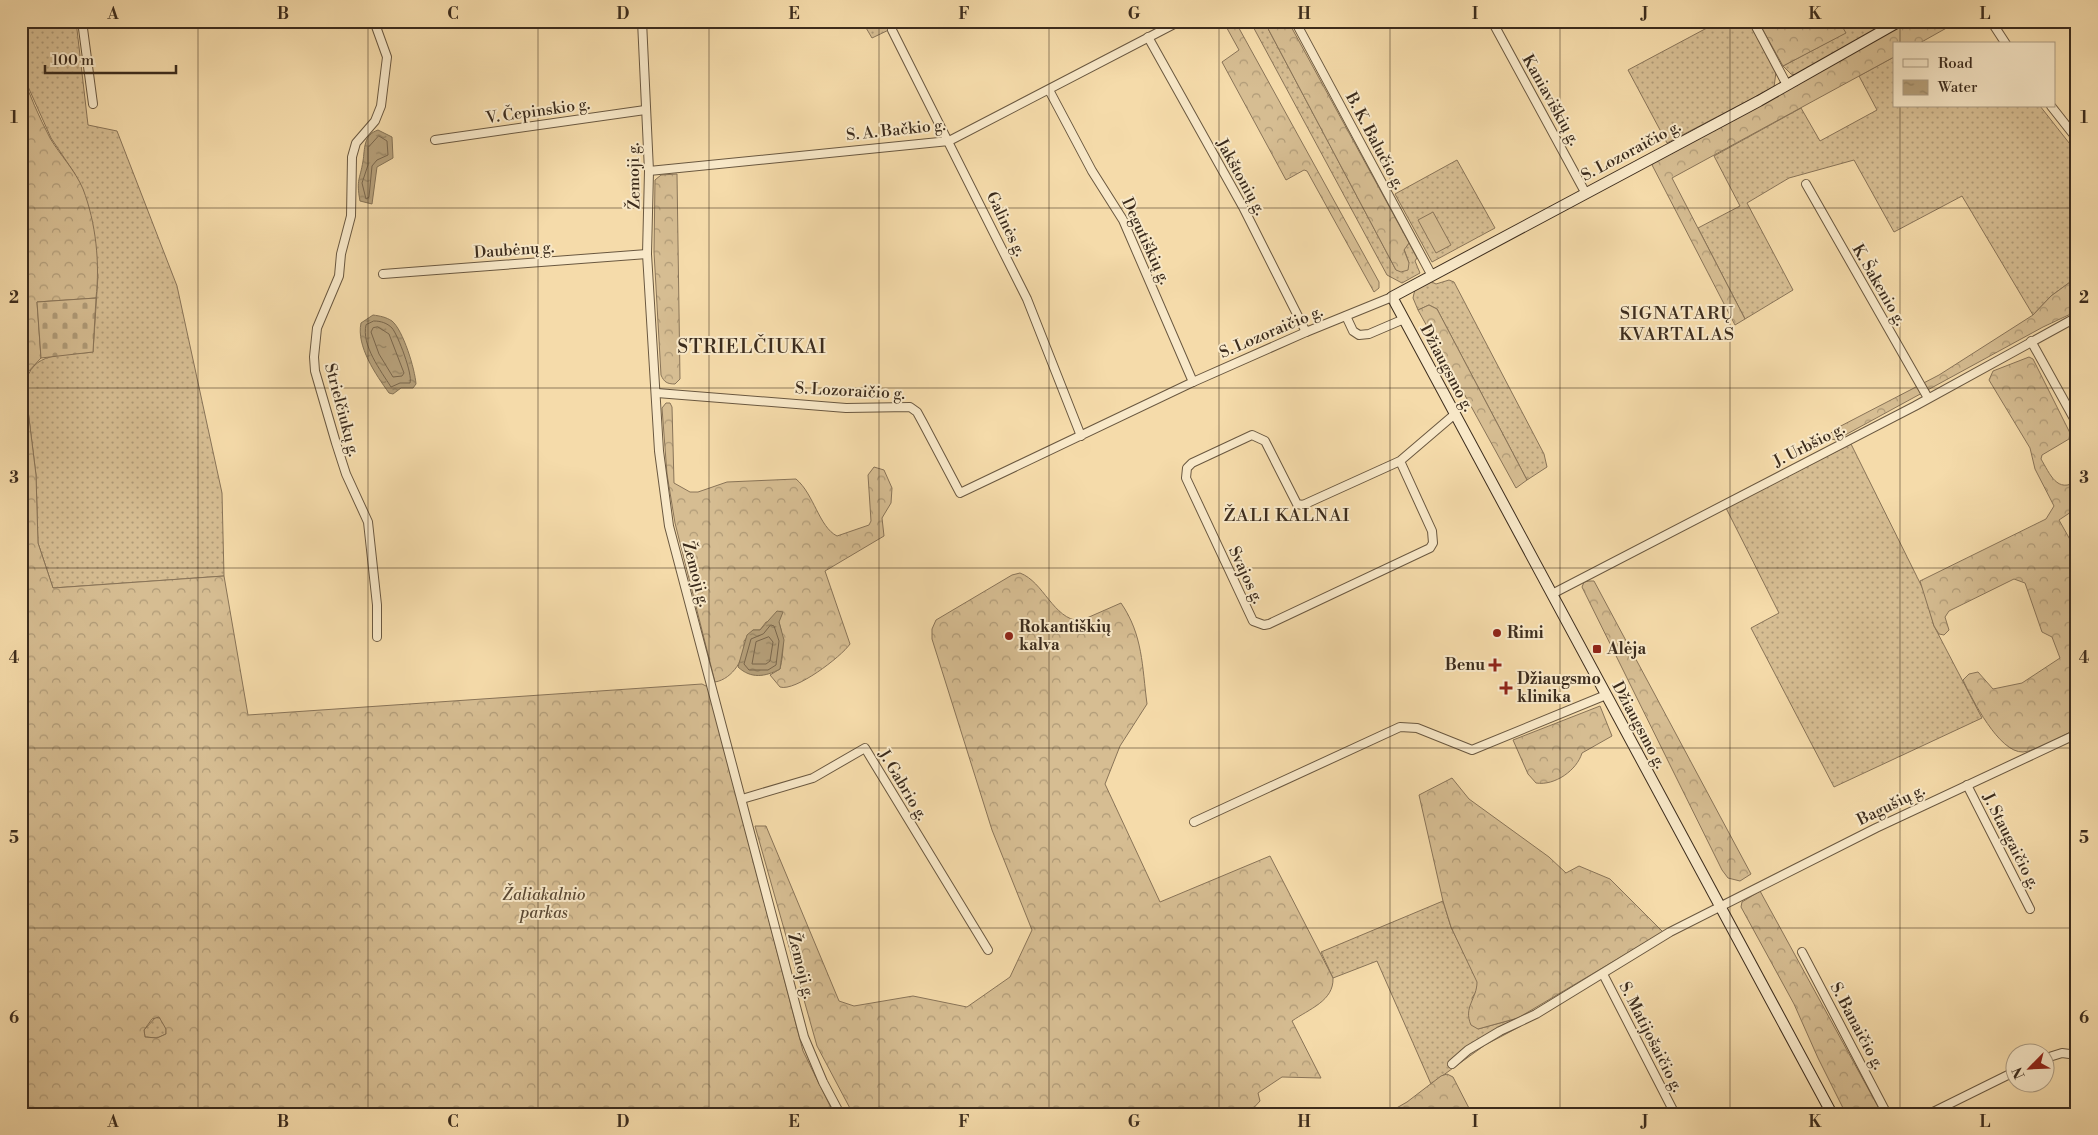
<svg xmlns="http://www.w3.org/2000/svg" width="2098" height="1135" font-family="'Libre Bodoni',serif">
<defs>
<pattern id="grass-dots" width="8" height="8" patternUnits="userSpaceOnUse" patternTransform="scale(1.25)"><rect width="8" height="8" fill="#d6bd92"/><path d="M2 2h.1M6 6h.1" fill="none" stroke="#af9a77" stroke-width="1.8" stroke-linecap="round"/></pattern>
<pattern id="forest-crowns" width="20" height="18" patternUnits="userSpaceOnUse" patternTransform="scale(1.25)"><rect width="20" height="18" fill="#d6bd92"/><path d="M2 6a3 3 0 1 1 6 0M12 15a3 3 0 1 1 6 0" fill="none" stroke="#af9a77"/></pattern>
<pattern id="cemetery-stones" width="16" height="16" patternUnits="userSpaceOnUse" patternTransform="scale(1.25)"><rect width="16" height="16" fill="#d6bd92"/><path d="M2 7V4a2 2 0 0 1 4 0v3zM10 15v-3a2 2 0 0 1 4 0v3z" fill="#af9a77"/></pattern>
<pattern id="water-ripples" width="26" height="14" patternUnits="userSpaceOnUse" patternTransform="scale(1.25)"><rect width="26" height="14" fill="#b6a07a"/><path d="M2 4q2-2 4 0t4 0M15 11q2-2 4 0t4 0" fill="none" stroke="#958363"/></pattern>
</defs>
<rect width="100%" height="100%" fill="#f5dbaa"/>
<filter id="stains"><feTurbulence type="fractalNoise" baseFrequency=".004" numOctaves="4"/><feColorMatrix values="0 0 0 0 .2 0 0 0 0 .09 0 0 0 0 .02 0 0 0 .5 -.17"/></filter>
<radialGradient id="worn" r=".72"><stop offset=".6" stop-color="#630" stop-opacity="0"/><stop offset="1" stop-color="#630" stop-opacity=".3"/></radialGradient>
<g fill="url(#grass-dots)" stroke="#897458">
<path d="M21,21H76L88,125L117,131L177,286L222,493L224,576L53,588L38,543L36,475L25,386C31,350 63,356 93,352L98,275L75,174L51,138L21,71Z"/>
<polygon points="862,21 895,21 897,26 872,38"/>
<polygon points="1250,21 1264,21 1396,270 1409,263 1404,249 1409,243 1417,258 1415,261 1420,273 1402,283 1387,275"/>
<polygon points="1720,21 1748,21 1776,72 1774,87 1667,143 1628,70"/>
<polygon points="1839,21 1892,21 1796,75 1791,74 1783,66 1845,33"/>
<polygon points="1894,57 1894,106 2040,106 2077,153 2077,277 2051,296 2033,315 1962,196 1894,232 1854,160 1789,178 1747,203 1793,290 1745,319 1698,228 1740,206 1714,156 1801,108 1820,141 1877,110 1859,76"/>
<polygon points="1457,160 1495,228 1432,262 1395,194"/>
<polygon points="1449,280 1454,282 1544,454 1547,467 1527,480 1437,309 1429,305 1418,310 1413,298 1415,289 1430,281 1436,284"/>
<polygon points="1851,444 1925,593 1934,626 1982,718 1834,787 1751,628 1779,613 1726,508"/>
<polygon points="1443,901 1451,927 1478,982 1477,990 1472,998 1478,1029 1518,1018 1521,1026 1485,1045 1431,1084 1377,961 1333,978 1321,952"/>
<polygon points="156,1017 162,1019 166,1029 166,1034 157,1038 145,1037 144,1030"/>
</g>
<g fill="url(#forest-crowns)" stroke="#897458" fill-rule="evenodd">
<polygon points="1223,21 1235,21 1379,282 1379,288 1374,292 1307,171 1304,170 1286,180 1222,62 1239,50"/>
<polygon points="1264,21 1288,21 1409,243 1404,250 1409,263 1408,270 1401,272 1396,270"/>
<polygon points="1758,21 1839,21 1846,33 1783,66"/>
<polygon points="1909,21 1959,21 1918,44 1894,44 1894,57 1672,178 1745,319 1735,325 1651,163"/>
<path d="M21,71C29,94 39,117 50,138C60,155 75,170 83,189C96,223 100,263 96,298L37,302L41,358L27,373L25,386L36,475L38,543L53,588L224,576L248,715L702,684L708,687L803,1051L834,1114H21ZM159,1017L166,1029V1034L157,1038L145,1037L144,1030L152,1019Z"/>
<path d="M677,174L680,379L675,384C667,384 664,382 661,375L654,252L655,180L661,175Z"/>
<polygon points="2077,277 2077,311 2043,327 1836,440 1831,439 1829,435 1835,429 1939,375 2033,315 2051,296"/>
<polygon points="1429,305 1437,309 1527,480 1516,488 1418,310"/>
<path d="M2029,357L2033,359L2070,433L2069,439L2042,455L2041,459C2050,474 2057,494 2077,481V508L2059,520L2077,552V729C2063,735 2037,751 2023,752C1999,753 1972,699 1963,680L1969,674L1978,672L1993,689L2022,683L2060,658L2052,637L2042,632L2025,583L2014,579L1949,611L1945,617L1949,630L1944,635L1939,634L1934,626L1920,581L2046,519L2054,506L2035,469L2030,448L1989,380L1993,371Z"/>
<path d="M666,403H670L672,407L674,483L690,492H698L727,482L796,479C814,494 819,527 837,536L869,525L871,521L868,475L874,467L884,470L892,488L891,503L882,518L884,536L825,571L850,644C841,657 795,692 780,687L770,675L780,669C784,652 784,639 779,622H766L760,630H753L744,641C746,657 733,679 715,682L675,523L667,474L662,408Z"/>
<path d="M1020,573C1044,582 1053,619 1080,621L1121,603C1143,635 1142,666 1147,704L1120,746L1105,784L1160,902L1270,856L1333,978C1334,1001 1309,1009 1292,1021L1321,1078L1282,1077L1258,1093L1260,1101L1248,1114H853L817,1046L755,826H766L839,1001L854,1006L913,996L967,1007L1010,977L1032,930L992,830L932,639V629L936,620L1012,575Z"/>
<polygon points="1589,581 1594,581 1751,874 1740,881 1728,878 1722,870 1582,587 1584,582"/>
<path d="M1600,706L1612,736L1582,753C1577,770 1555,786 1536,783L1528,774L1513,740Z"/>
<path d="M1452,778L1469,799L1549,857L1566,873L1579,866L1610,879L1663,932L1518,1018L1478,1029L1471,1025C1463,1007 1477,999 1477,982L1451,927L1443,901L1419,795Z"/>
<polygon points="1760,891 1882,1114 1846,1114 1818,1058 1794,1004 1741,907 1742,902"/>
<polygon points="1447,1074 1453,1077 1472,1114 1386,1114 1407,1102 1441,1076"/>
</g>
<polygon fill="url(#cemetery-stones)" stroke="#897458" points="96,298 93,352 41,358 37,302"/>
<polygon fill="#d6bd92" stroke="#897458" points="1433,212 1451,245 1436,253 1418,220"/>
<g fill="url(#water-ripples)" stroke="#857255">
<path d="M378,130L392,137L393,158L377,167L372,204L360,201C356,179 360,180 363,161C365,149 363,135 378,130Z"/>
<path d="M373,315C380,316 386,317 392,321C403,330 415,369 416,384L413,388H401L393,394L389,393C376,375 356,346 361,323Z"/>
<path d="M777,611L783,612L779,622L784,640L780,669C765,677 751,679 738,667L747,635L753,630H760Z"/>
</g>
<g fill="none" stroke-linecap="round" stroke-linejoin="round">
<g stroke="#79664c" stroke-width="1">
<polygon points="379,136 387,141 388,155 377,160 372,166 369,197 366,199 362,183 368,165 368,148"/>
<path d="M374,321C381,321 387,323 392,328C398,335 413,375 410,383H400L391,387C381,371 361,345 366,325Z"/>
<polygon points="378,327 389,334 404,373 402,376 393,377 379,354 371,332 373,328"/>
<polygon points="771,625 774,626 779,641 776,665 768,670 749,670 744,664 751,639 763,634"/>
<polygon points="769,637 773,642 770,661 766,664 752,664 756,642"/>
</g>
<defs>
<g id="street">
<polyline points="82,21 93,104"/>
<polyline points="374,21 387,57 381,106 375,121 356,143 352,157 351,216 341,254 339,276 317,328 314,357 315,371 336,443 346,474 368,522 377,605 377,637"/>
<polyline points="642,21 649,171 647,254 659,451 669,526 804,1037 823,1082 840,1114"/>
<polyline points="1295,21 1431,274"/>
<polyline points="1492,21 1585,192"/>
<polyline points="1753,21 1787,85"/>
<polyline points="1991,21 2006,44"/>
<polyline points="892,30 1027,299 1081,436"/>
<polyline points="1148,37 1243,207 1306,332"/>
<polyline points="1049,90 1092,171 1123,220 1193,382"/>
<polyline points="2051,106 2077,139"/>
<polyline points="435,140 645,110"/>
<polyline points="649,171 949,141 1180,21"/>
<polyline points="1806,184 1928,398"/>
<polyline points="383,274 647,254"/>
<polyline points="1346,316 1353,331 1359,335 1369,334 1404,319"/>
<polyline points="2031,341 2077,424"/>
<polyline points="657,393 846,408 910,407 917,412 923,423 960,493 1193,382 1306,332 1392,297"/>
<polyline points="1400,461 1432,531 1433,543 1430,548 1269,624 1264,625 1253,621 1186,478 1187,468 1192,463 1252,435 1265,441 1297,504 1303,505 1400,461 1455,414"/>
<polyline points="1552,594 1915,406 2077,317"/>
<polyline points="1967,785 2030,909"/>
<polyline points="742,799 813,778 865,748 988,950"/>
<polyline points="1194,822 1400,727 1417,728 1472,750 1606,695"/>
<polyline points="1802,952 1887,1114"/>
<polyline points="1603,974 1675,1114"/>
<polyline points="2046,1058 2062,1053 2077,1055"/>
<polyline points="1452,1064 1468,1050 1500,1031 1536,1014 1670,932 1876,828 2077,734"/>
<polyline points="1929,1114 2016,1071"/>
</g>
<polyline id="secondary" points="1832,1114 1392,297 1759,101 1900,21"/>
</defs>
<use href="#street" stroke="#6a5840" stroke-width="10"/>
<use href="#secondary" stroke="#3c2c1d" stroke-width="12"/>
<use href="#street" stroke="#f8e8c8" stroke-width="8"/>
<use href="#secondary" stroke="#f8e8c8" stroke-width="10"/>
</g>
<path fill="none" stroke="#3c2c1d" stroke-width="1" stroke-opacity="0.55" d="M198,21V1114M368,21V1114M538,21V1114M709,21V1114M879,21V1114M1049,21V1114M1219,21V1114M1390,21V1114M1560,21V1114M1730,21V1114M1900,21V44M1900,106V1114M21,208H2077M21,388H2077M21,568H2077M21,748H2077M21,928H2077"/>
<g fill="#8f2418" stroke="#f8e8c8" stroke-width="2">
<circle cx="1497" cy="633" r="5"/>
<circle cx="1009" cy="636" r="5"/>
<rect x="1592" y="644" width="10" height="10" rx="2.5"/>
<path d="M1492.5 657.5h5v5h5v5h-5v5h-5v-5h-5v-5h5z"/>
<path d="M1503.5 680.5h5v5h5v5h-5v5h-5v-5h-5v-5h5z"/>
</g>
<g text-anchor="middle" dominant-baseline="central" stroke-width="4" stroke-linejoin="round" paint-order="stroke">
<g font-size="16" fill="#3c2c1d" stroke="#f8e8c8">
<text transform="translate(1551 100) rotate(61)">Kaniaviškių g.</text>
<text transform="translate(538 111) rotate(-8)">V. Čepinskio g.</text>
<text transform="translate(896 130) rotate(-6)">S. A. Bačkio g.</text>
<text transform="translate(1375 141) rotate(62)">B. K. Balučio g.</text>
<text transform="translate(1631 151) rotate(-28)">S. Lozoraičio g.</text>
<text transform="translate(634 176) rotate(-91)">Žemoji g.</text>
<text transform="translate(1241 177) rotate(61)">Jakštonių g.</text>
<text transform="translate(1006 224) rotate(64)">Galinės g.</text>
<text transform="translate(1146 241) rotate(65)">Degutiškių g.</text>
<text transform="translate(514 250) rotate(-4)">Daubėnų g.</text>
<text transform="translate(1879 285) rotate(60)">K. Šakenio g.</text>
<text transform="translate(1271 332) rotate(-23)">S. Lozoraičio g.</text>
<text transform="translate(1447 368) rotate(62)">Džiaugsmo g.</text>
<text transform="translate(850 391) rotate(3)">S. Lozoraičio g.</text>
<text transform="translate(342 410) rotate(75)">Strielčiukų g.</text>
<text transform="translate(1809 445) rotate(-27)">J. Urbšio g.</text>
<text transform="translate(696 574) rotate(75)">Žemoji g.</text>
<text transform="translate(1246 575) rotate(65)">Svajos g.</text>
<text transform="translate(1639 725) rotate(62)">Džiaugsmo g.</text>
<text transform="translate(903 785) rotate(59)">J. Gabrio g.</text>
<text transform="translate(1891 805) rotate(-26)">Bagušių g.</text>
<text transform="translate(2011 841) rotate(63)">J. Staugaičio g.</text>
<text transform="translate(801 966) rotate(76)">Žemoji g.</text>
<text transform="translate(1857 1026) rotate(62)">S. Banaičio g.</text>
<text transform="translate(1651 1037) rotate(63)">S. Matijošaičio g.</text>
</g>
<g font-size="16" font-weight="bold" fill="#3c2c1d" stroke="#f8e8c8" text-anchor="start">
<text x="1019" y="627">Rokantiškių<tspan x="1019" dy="18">kalva</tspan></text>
<text x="1507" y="633">Rimi</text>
<text x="1607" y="649">Alėja</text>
<text x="1485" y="665" text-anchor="end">Benu</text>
<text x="1517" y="679">Džiaugsmo<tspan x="1517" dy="18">klinika</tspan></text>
</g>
<g font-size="16" font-style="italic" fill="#5b4934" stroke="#f8e8c8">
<text x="544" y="895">Žaliakalnio<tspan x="544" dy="18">parkas</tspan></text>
</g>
<g font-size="18" letter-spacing="1" fill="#3c2c1d" stroke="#f8e8c8">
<text x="1677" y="313">SIGNATARŲ<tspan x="1677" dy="21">KVARTALAS</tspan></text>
<text x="1287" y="515">ŽALI KALNAI</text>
</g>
<g font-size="19" letter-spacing="1" fill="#3c2c1d" stroke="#f8e8c8">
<text x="752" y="347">STRIELČIUKAI</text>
</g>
</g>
<rect width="2098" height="1135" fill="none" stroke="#f5dbaa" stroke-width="55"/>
<rect x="1893" y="42" width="162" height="65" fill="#f8e8c8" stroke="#ad9d84"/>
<rect x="1903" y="59" width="25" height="8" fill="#f8e8c8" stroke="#ad9d84"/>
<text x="1938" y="68" font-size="15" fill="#3c2c1d">Road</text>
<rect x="1903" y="80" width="25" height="15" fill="url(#water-ripples)" stroke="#ad9d84"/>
<text x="1938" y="92" font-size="15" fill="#3c2c1d">Water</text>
<g transform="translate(2030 1068) rotate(246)"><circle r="24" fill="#f8e8c8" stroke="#ad9d84"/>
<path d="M0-4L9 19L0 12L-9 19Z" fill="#8f2418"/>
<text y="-8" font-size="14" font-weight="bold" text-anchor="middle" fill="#3c2c1d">N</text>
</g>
<path d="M45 65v8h131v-8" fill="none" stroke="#3c2c1d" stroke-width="2.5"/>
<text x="52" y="65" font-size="15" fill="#3c2c1d" stroke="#f8e8c8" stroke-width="4" paint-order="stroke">100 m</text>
<rect x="28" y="28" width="2042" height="1080" fill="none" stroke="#3c2c1d" stroke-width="2"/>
<g font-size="16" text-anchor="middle" font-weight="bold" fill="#3c2c1d">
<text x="113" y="19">A</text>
<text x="283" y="19">B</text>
<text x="453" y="19">C</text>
<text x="623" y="19">D</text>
<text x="794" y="19">E</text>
<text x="964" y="19">F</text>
<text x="1134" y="19">G</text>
<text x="1304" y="19">H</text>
<text x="1475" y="19">I</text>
<text x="1645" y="19">J</text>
<text x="1815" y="19">K</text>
<text x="1985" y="19">L</text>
<text x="14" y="123">1</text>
<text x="2084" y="123">1</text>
<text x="14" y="303">2</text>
<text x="2084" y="303">2</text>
<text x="14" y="483">3</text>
<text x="2084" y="483">3</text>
<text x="14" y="663">4</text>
<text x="2084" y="663">4</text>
<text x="14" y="843">5</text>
<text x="2084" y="843">5</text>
<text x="14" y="1023">6</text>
<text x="2084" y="1023">6</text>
<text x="113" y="1127">A</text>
<text x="283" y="1127">B</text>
<text x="453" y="1127">C</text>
<text x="623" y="1127">D</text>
<text x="794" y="1127">E</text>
<text x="964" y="1127">F</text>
<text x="1134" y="1127">G</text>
<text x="1304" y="1127">H</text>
<text x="1475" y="1127">I</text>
<text x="1645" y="1127">J</text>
<text x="1815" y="1127">K</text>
<text x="1985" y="1127">L</text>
</g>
<rect width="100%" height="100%" filter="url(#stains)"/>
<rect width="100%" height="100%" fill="url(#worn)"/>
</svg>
